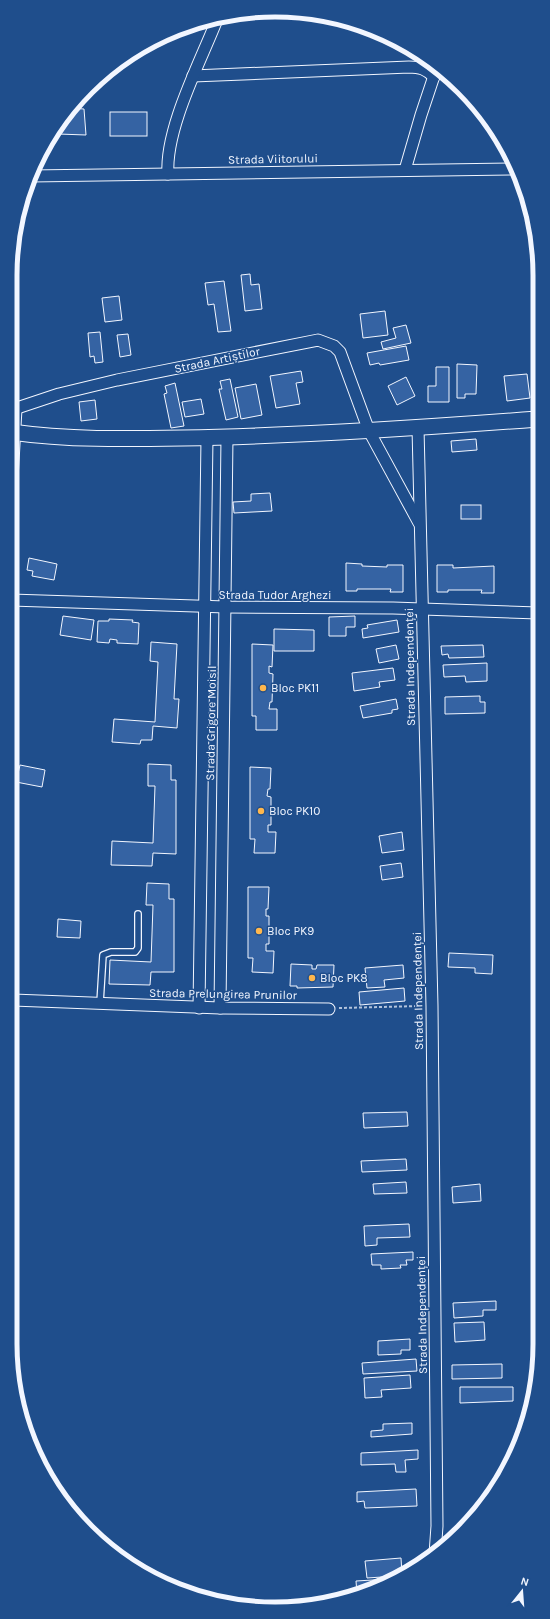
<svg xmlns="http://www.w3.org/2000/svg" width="550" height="1619" font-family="Karla,sans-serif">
<rect width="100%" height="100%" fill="#1f4e8c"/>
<g fill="#3563a3" stroke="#f2f6ff">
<polygon points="70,108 84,109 86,135 58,134 59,124"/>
<rect x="110" y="112" width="37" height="24"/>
<polygon points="250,274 251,285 259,284 262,309 245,311 241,275"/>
<polygon points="224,281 231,331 218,332 214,304 208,305 205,283"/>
<polygon points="119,296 122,320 105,322 102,298"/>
<polygon points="385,311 388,335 363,338 360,314"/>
<polygon points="406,325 411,343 383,349 381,342 396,338 393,328"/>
<polygon points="100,332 103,362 95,363 94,356 90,357 88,333"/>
<polygon points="128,334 131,355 120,357 117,335"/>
<polygon points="406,346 409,360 380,365 379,363 370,365 367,353"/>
<polygon points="10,349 15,372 10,373 10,381"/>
<polygon points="457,364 477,365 476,394 465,394 465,398 457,398"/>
<polygon points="436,367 449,367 449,402 428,402 428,386 436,386"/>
<polygon points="301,371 303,382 296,383 300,404 276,408 270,376"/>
<polygon points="527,374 530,398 507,401 504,376"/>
<polygon points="406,377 415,396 397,405 388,386"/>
<polygon points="230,379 238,417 226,420 219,389 222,389 220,381"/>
<polygon points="175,383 184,426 171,428 164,394 167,393 165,386"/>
<polygon points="256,384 262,415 241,419 235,388"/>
<polygon points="201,399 204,414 185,417 182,402"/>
<polygon points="95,400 97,419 81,421 79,402"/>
<polygon points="476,439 477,450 452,452 451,441"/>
<polygon points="270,493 272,511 234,513 233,502 251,501 251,494"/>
<rect x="461" y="505" width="20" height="14"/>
<polygon points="29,558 57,564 54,580 32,576 33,571 27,570"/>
<polygon points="346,563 362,564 362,566 387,567 387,565 403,565 403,592 390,592 391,589 357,589 357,591 346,591"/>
<polygon points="437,565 453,565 453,568 494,566 494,593 481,593 482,590 448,590 448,592 437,592"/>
<polygon points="63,616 94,620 91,640 60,635"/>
<polygon points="355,616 355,627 346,627 346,636 329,636 329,617"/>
<polygon points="109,619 133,620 132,622 139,623 138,644 117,643 117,640 110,639 109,643 97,642 98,621 109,621"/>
<polygon points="397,620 399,632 363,638 362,629 368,628 367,625"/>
<polygon points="274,629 314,630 314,651 274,651"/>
<polygon points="151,642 177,644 174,699 179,699 177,728 153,726 152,740 141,740 140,744 112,742 114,719 155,722 158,662 150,661"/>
<polygon points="252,644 273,645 272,667 269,666 269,673 273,674 272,702 270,702 269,709 277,709 277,730 256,730 256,716 252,716"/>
<polygon points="396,645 399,659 379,663 376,649"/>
<polygon points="483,645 484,657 449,658 448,654 442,655 441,646"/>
<polygon points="487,663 487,681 466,682 465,676 444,677 443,665"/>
<polygon points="393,668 395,680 379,682 380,687 354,691 352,673"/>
<polygon points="480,696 480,702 485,702 485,713 445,714 445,697"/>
<polygon points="396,699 398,709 392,710 392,713 363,718 360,706"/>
<polygon points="148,764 171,765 171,780 176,780 176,854 153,853 152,866 111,865 112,841 153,843 155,786 148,786"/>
<polygon points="20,765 45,770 42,787 16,782"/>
<polygon points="250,767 271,768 270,789 268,789 267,796 271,797 271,825 268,825 268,832 276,832 275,853 254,853 255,839 250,839"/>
<polygon points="402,832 404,850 382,853 379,836"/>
<polygon points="401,863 403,877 382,880 380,866"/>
<polygon points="147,883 169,884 169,899 174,899 174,972 151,972 150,985 109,984 110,960 151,962 153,905 146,905"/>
<polygon points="248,887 269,887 268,909 266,909 266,916 269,916 269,944 266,944 266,951 274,951 273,973 252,972 253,958 248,958"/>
<polygon points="58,919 81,921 80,938 57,937"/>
<polygon points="449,953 493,955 492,974 475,973 475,968 448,967"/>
<polygon points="291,964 312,965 312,969 316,969 317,965 334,965 333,987 297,988 297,986 290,986"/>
<polygon points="403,965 404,978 384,980 385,987 367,988 365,968"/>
<polygon points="404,988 405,1001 360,1005 359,992"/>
<polygon points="407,1112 408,1126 364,1128 363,1113"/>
<polygon points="406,1159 407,1170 362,1172 361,1161"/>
<polygon points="406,1182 407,1193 374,1194 373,1184"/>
<polygon points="480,1184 481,1201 453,1203 452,1187"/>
<polygon points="409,1224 410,1237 377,1238 377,1245 365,1246 364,1226"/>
<polygon points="413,1252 413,1260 406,1260 407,1265 400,1265 401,1268 381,1269 381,1265 372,1265 371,1254"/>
<polygon points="496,1301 496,1310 483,1310 483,1316 454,1318 453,1303"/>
<polygon points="484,1322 485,1340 455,1342 454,1323"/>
<polygon points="410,1339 410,1350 401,1350 401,1354 378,1355 378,1341"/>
<polygon points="416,1359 417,1371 363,1374 362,1363"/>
<polygon points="502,1364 502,1378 452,1379 452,1365"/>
<polygon points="410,1375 411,1388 381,1390 382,1397 365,1398 364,1378"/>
<polygon points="460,1387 513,1387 513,1401 460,1403"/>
<polygon points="412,1423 412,1434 371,1437 371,1431 383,1430 383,1424"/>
<polygon points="418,1450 418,1459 405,1460 406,1472 396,1472 395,1464 361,1465 361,1453"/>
<polygon points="416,1489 417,1506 365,1508 364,1501 357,1502 357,1492"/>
<polygon points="401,1558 402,1574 397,1576 367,1578 365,1561"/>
<polygon points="389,1579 357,1594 356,1581"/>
</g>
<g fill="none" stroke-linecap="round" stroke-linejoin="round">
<defs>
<polyline id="lane" points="100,1003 103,955 111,952 135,952 138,948 138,914"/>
<g id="street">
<path d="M193,76L409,67C420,67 426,69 434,77"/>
<polyline points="405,170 421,115 436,70"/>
<path d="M168,174C165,128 201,61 218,17"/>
<polyline points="31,176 516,169"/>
<polyline points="11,410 59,394 117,380 318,340 334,346 340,352 369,431 419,523"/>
<polyline points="418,428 432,1006 437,1526 435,1554"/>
<polyline points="11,497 16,409"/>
<polyline points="11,600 226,607 393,608 538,613"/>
<polyline points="13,1000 220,1008 329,1009"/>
<polyline points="199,1008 207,438"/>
<polyline points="220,1008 227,437"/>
</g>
<path id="secondary" d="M11,432C68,440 125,439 182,438C301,436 420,428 538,419"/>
</defs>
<use href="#lane" stroke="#f2f6ff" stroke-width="8"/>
<use href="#street" stroke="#f2f6ff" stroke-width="13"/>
<use href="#secondary" stroke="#f2f6ff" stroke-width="17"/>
<polyline stroke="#b3c4dc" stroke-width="2" stroke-dasharray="3 2" stroke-linecap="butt" points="339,1008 420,1006"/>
<use href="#lane" stroke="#1f4e8c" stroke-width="5.5"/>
<use href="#street" stroke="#1f4e8c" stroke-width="11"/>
<use href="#secondary" stroke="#1f4e8c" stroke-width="15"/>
</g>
<g fill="#ffb74d" stroke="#1f4e8c" stroke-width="1.5">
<circle cx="263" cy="688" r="4"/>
<circle cx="261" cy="811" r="4"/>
<circle cx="259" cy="931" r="4"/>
<circle cx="312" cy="978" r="4"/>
</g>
<g text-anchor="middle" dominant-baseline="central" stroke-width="3" stroke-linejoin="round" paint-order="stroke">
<g font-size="12" fill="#f2f6ff" stroke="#1f4e8c">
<text transform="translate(273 159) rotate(-1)">Strada Viitorului</text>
<text transform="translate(217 360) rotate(-12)">Strada Artiștilor</text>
<text x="275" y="595">Strada Tudor Arghezi</text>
<text transform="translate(410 667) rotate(-91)">Strada Independenței</text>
<text transform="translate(211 723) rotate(-89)">Strada Grigore Moisil</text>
<text transform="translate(418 991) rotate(-91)">Strada Independenței</text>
<text transform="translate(223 994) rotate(1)">Strada Prelungirea Prunilor</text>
<text transform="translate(422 1315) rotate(-91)">Strada Independenței</text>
</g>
<g font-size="12" fill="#f2f6ff" stroke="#1f4e8c" text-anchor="start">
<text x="271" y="688">Bloc PK11</text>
<text x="269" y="811">Bloc PK10</text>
<text x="267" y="931">Bloc PK9</text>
<text x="320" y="978">Bloc PK8</text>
</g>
</g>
<path d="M0 0H550V1619H0ZM275 17H275A258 258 0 0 1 533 275V1344A258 258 0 0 1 275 1602H275A258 258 0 0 1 17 1344V275A258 258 0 0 1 275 17Z" fill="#1f4e8c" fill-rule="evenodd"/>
<path fill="none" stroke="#f2f6ff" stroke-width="5" d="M275 17H275A258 258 0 0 1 533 275V1344A258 258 0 0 1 275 1602H275A258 258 0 0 1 17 1344V275A258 258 0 0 1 275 17Z"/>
<g transform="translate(522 1591) rotate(17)" stroke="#1f4e8c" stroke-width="3" paint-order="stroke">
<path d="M0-3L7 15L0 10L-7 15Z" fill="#f2f6ff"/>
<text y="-6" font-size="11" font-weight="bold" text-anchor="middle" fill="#f2f6ff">N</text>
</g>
</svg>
